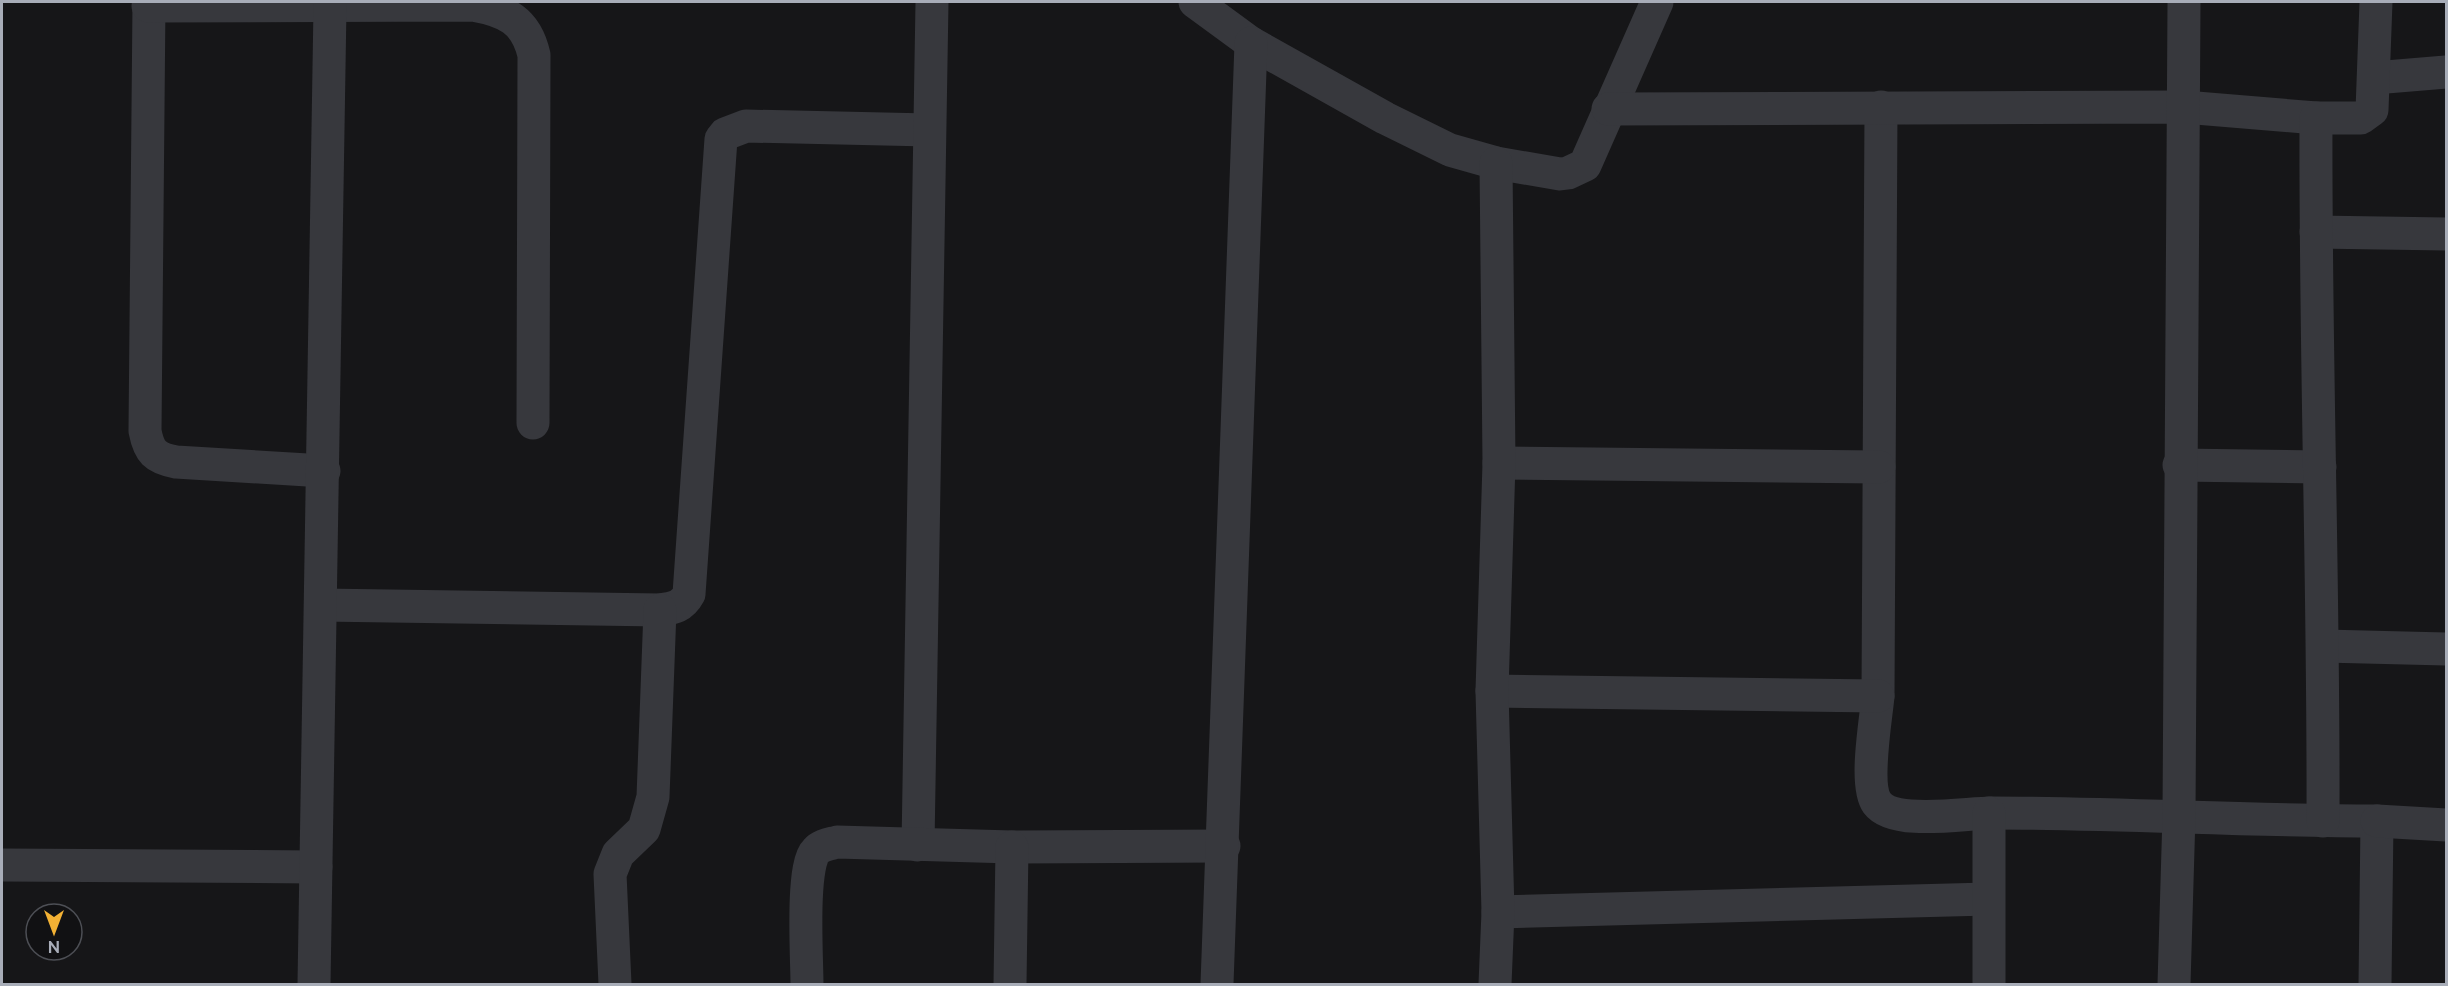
<svg xmlns="http://www.w3.org/2000/svg" width="2448" height="986" font-family="Raleway,sans-serif">
<rect width="100%" height="100%" fill="#161618"/>
<g fill="none" stroke-linecap="round" stroke-linejoin="round">
<g stroke="#37383d" stroke-width="33">
<path d="M149,2L145,431C149,452 155,458 176,462L324,471"/>
<polyline points="1195,2 1251,43 1385,118 1450,150 1496,163 1560,174 1568,173 1585,165 1657,2"/>
<path d="M148,6L473,5C506,11 526,20 534,55L533,423"/>
<polyline points="2374,78 2446,72"/>
<path d="M1881,107L1878,696C1876,719 1864,785 1877,803C1894,826 1965,813 1991,813C2120,813 2248,821 2377,821L2375,984"/>
<polyline points="1608,109 2184,107 2316,118"/>
<polyline points="2316,232 2446,234"/>
<polyline points="1499,463 1879,467"/>
<polyline points="2179,465 2320,467"/>
<path d="M321,605L660,610C674,608 682,607 689,594L721,139L725,134L746,126L929,130"/>
<polyline points="2324,646 2446,649"/>
<polyline points="1492,691 1878,696"/>
<path d="M2323,821C2324,586 2315,352 2316,118H2361L2372,110L2376,2"/>
<polyline points="2377,821 2446,825"/>
<polyline points="918,845 932,2"/>
<polyline points="2,865 316,867"/>
<polyline points="1498,912 1988,899"/>
<polyline points="314,984 330,7"/>
<polyline points="615,984 610,874 618,854 644,829 653,797 660,610"/>
<path d="M807,984C807,960 801,865 816,851C821,845 830,844 837,842L1012,847L1224,846"/>
<polyline points="1010,984 1012,847"/>
<polyline points="1217,984 1251,43"/>
<polyline points="1495,984 1498,912 1492,691 1499,463 1496,163"/>
<polyline points="1989,984 1989,813"/>
<polyline points="2174,984 2179,815 2184,2"/>
</g>
</g>
<rect width="2448" height="986" fill="none" stroke="#a8adb8" stroke-width="6"/>
<g transform="translate(54 932) rotate(180)"><circle r="28" fill="#111113" stroke="#4d4f55" stroke-width="1.5"/>
<path d="M0-4.5L10 22L0 15L-10 22Z" fill="#f2b134"/>
<text y="-9" font-size="16" font-weight="bold" text-anchor="middle" fill="#a8adb8">N</text>
</g>
</svg>
